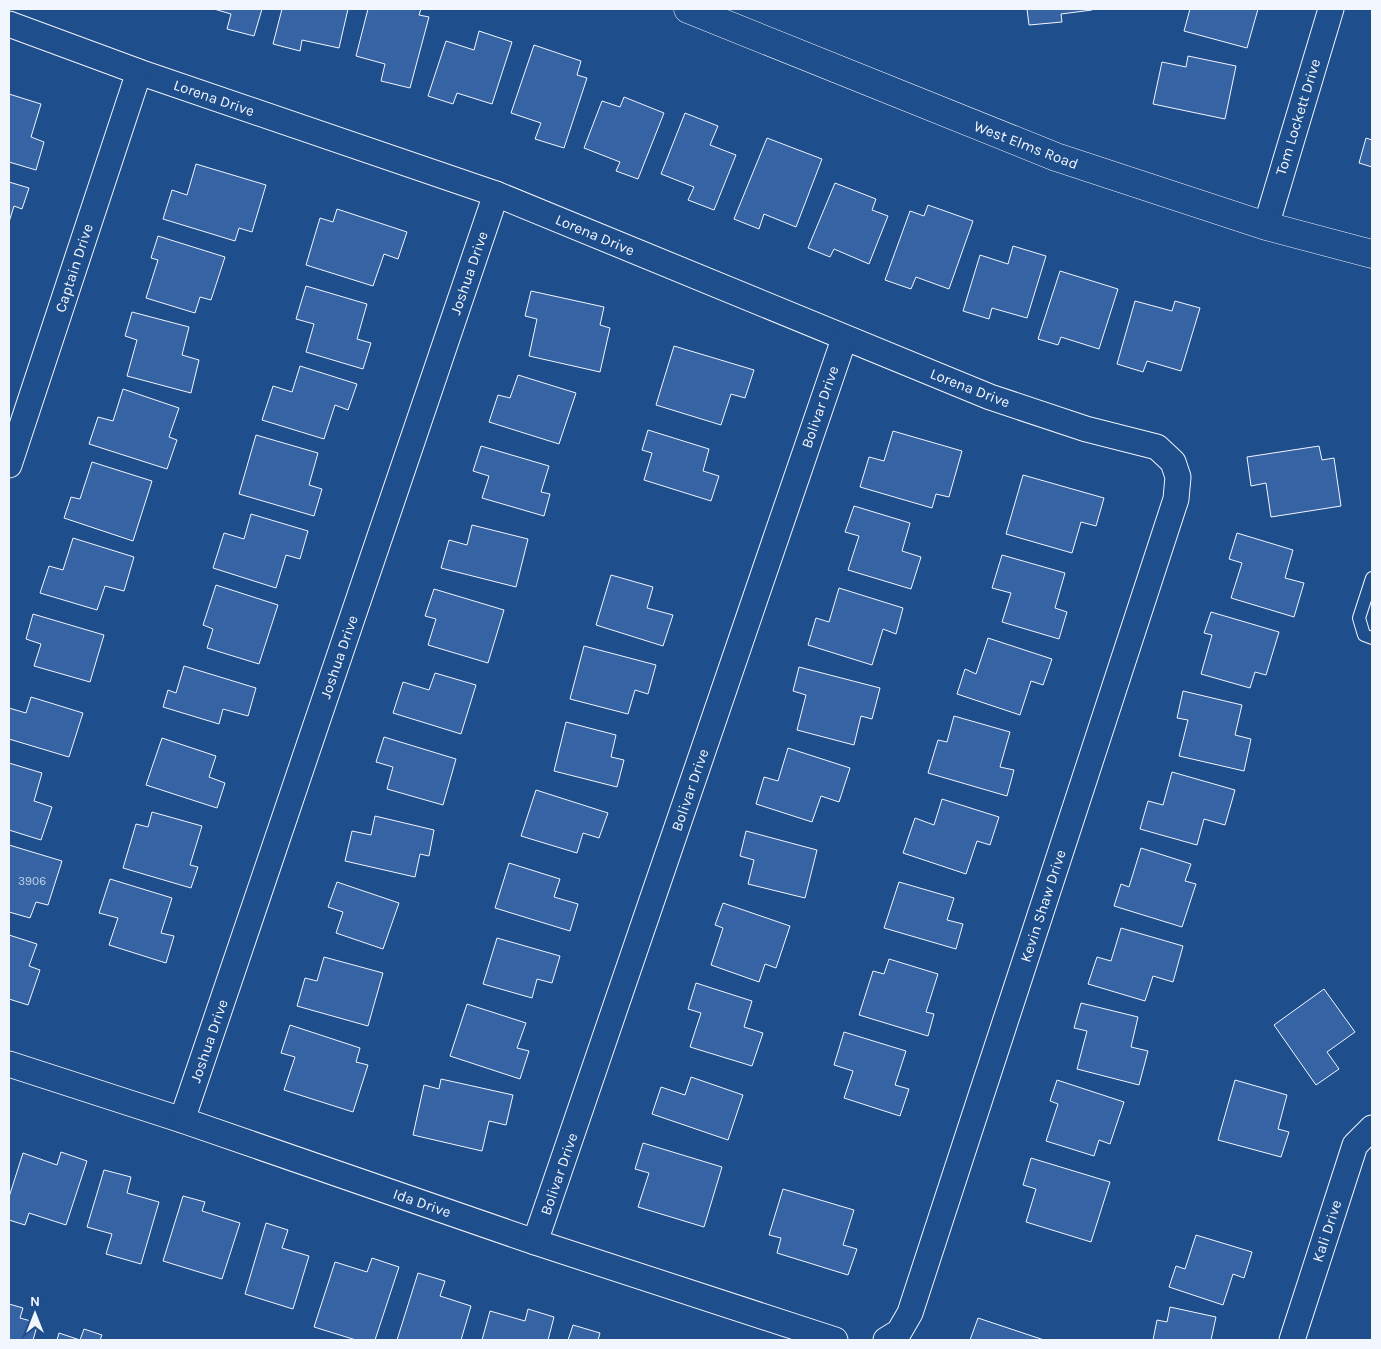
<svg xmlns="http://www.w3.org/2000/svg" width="1381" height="1349" font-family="Karla,sans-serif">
<rect width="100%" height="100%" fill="#1f4e8c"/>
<g fill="#3563a3" stroke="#f2f6ff">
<polygon points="214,9 262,9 254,36 227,29 231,14"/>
<polygon points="282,9 348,9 339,48 302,40 300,51 273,44"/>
<polygon points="368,9 421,9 419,15 429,17 410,88 381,81 385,64 356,56"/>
<polygon points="1027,9 1092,9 1092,10 1061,14 1062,22 1029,25"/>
<polygon points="1190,9 1258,9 1247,48 1184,31"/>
<polygon points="479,31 512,42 492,104 457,93 453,104 428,96 446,41 474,50"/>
<polygon points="534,45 581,61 577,75 587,78 564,148 535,139 541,123 511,113"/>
<polygon points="1188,56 1236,66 1225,119 1153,104 1162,62 1186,67"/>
<polygon points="9,94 41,104 31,137 44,142 36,170 9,162"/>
<polygon points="624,97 664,113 638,179 616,171 620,162 584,148 602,101 620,107"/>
<polygon points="685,113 718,126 710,145 736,155 714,210 688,200 694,187 661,174"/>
<polygon points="767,138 822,159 796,227 764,214 759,229 734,219"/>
<polygon points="1366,138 1372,140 1372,167 1359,163"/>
<polygon points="196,164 266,185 252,232 239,228 235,241 163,219 172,190 187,195"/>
<polygon points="9,182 29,188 22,209 14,206 9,222"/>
<polygon points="835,183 876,199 872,210 888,216 869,264 834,249 830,257 808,248"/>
<polygon points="928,205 973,221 949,289 916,277 911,289 885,280 910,211 924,216"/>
<polygon points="337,209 407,232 398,259 384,254 373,286 306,265 320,218 333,222"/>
<polygon points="158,236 225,257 211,300 200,297 195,313 146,298 158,260 151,258"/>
<polygon points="1013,246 1046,256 1027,318 992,308 989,319 963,311 980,255 1008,264"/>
<polygon points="1060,271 1118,289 1099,349 1061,337 1058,345 1038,339"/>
<polygon points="306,286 367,304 357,339 371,343 363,369 306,352 314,324 296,319"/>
<polygon points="531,291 604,307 600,325 610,328 600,372 529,356 537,319 525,316"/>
<polygon points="1135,301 1172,311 1175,301 1200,308 1181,371 1147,361 1143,372 1117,364"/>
<polygon points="132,312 189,327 182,355 199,360 191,393 127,376 137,340 125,336"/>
<polygon points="674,346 754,370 745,398 731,394 721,425 656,405"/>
<polygon points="300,366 357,384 348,410 335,405 324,439 262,420 273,386 292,392"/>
<polygon points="518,375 576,393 559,444 489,422 498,395 510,398"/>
<polygon points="123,389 179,408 169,437 177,440 167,469 89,444 98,417 113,421"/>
<polygon points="648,430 709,449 703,471 719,476 711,501 644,480 652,453 642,450"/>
<polygon points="893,431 962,451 949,497 936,494 932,508 860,487 869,457 884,461"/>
<polygon points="256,435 318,453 309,485 322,489 314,516 239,494"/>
<polygon points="481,446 549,466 541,492 550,494 544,516 482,498 489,476 473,471"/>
<polygon points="1319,446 1322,460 1334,458 1341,506 1271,517 1266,483 1251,486 1247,457"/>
<polygon points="92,462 152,481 133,541 64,518 71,497 80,499"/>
<polygon points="1023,475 1104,498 1096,526 1081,522 1072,553 1006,534"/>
<polygon points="854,506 910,523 902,551 921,557 911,589 848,570 859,536 845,532"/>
<polygon points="251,514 308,531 300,559 286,555 276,588 213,568 224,533 244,539"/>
<polygon points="472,525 528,539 516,587 441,568 449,540 467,545"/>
<polygon points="1237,533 1293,550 1285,578 1304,583 1294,617 1231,598 1242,563 1229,559"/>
<polygon points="73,538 134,557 124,591 105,586 97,610 40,593 49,566 63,570"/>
<polygon points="1002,555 1065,573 1055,608 1067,612 1059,639 1002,622 1011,593 992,588"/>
<polygon points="611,575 653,587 647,608 673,615 663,646 596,625"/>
<polygon points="216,585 278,605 259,664 207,648 213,629 203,625"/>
<polygon points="839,588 903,608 896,634 883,629 872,665 808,645 816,618 829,622"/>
<polygon points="434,589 504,610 488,663 428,645 436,619 425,616"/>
<polygon points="1211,612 1279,632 1266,675 1255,672 1250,688 1201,674 1212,635 1204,633"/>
<polygon points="33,614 104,635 90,682 34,666 41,644 26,639"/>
<polygon points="988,638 1052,659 1043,685 1031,681 1020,715 957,694 965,669 976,674"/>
<polygon points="584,646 656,665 648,694 635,690 628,714 570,699"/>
<polygon points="184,666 256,688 248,716 223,709 219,724 163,707 168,690 176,693"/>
<polygon points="799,667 880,688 872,719 861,716 854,745 797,730 806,695 793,691"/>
<polygon points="435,673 476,685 461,734 393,713 403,682 429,690"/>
<polygon points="1183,691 1242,705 1235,735 1251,739 1244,771 1179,756 1188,720 1177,718"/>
<polygon points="31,697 83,713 69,757 9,739 9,708 26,713"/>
<polygon points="954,716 1010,732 1000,767 1014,770 1007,796 928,773 938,740 947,742"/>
<polygon points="566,722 616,735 611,757 624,760 617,787 554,771"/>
<polygon points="384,737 456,759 443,805 387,789 393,767 376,762"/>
<polygon points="162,738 216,756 209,777 225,783 217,808 146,785"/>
<polygon points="788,748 850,768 839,802 821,796 812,822 756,804 764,777 778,781"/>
<polygon points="9,763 42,773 34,801 52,807 41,840 9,830"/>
<polygon points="1172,772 1235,790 1225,825 1204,819 1197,845 1140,829 1148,801 1163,805"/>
<polygon points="536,790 608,813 599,838 583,833 577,853 521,836"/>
<polygon points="942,799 999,817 990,845 977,841 966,874 903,853 915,818 934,825"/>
<polygon points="152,812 202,826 190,865 198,867 191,888 123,868 136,824 148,827"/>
<polygon points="375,816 434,830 429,856 420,854 415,877 345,861 352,831 371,835"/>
<polygon points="746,831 817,850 805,898 748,884 754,860 740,856"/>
<polygon points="9,845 62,861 48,905 36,902 30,918 9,912"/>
<polygon points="1141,848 1191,864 1185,881 1196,884 1182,927 1114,906 1121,884 1129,887"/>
<polygon points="509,863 560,879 554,897 578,904 570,931 495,908"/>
<polygon points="110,879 172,898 161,933 174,936 166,963 109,945 118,918 99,913"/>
<polygon points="337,882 399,903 383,949 336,933 343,912 328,907"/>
<polygon points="899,882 954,898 947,920 963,924 956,949 884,928"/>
<polygon points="723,903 790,926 776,968 765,964 759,982 711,965 723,928 715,925"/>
<polygon points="1121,928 1183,946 1173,982 1153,976 1145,1001 1088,984 1097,957 1111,961"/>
<polygon points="9,935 37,944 29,966 40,970 28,1005 9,999"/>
<polygon points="497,938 560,956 552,983 537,979 532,998 483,984"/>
<polygon points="324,957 383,973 368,1026 297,1006 305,978 317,981"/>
<polygon points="889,959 938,974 926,1012 934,1014 928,1036 859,1015 873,971 884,974"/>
<polygon points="696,983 752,1001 744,1027 763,1033 752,1066 690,1047 701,1013 688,1009"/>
<polygon points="1324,989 1355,1032 1327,1052 1339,1069 1316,1085 1274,1025"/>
<polygon points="1081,1003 1138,1017 1131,1047 1148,1051 1139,1085 1077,1069 1087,1031 1074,1028"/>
<polygon points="467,1004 526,1023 517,1048 529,1051 520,1079 450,1056"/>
<polygon points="290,1025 360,1048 356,1062 368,1065 353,1112 284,1090 295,1057 281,1053"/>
<polygon points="844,1032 906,1051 895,1085 909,1089 900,1116 844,1098 853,1071 834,1065"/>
<polygon points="691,1077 743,1095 728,1140 652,1114 661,1087 685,1095"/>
<polygon points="441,1079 513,1095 506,1125 489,1121 482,1151 413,1135 424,1085 439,1089"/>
<polygon points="1057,1080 1124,1102 1110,1144 1099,1140 1094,1156 1046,1141 1058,1104 1050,1101"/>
<polygon points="1235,1080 1287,1095 1278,1129 1289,1132 1281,1157 1218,1140"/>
<polygon points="643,1143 722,1167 704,1227 638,1207 649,1173 635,1169"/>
<polygon points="61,1152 87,1161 66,1225 29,1213 25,1225 9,1220 9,1197 23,1153 57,1165"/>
<polygon points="1031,1158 1110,1182 1091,1242 1026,1222 1036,1189 1023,1185"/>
<polygon points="104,1170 131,1177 127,1193 159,1202 141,1264 106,1254 112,1234 87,1227"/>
<polygon points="783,1189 854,1210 843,1245 857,1249 848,1275 777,1253 781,1238 769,1235"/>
<polygon points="183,1196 205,1202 202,1211 240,1223 222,1279 163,1261"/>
<polygon points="266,1223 288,1230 282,1248 309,1256 293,1309 245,1294"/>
<polygon points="1196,1235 1252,1252 1244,1278 1233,1274 1223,1305 1169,1287 1176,1266 1185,1269"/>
<polygon points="372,1258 399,1267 375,1340 356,1340 314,1327 335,1262 367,1272"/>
<polygon points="418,1273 445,1281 440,1296 471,1306 461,1340 397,1340"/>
<polygon points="9,1304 23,1308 20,1318 38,1323 33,1340 9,1340"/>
<polygon points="1170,1307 1216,1317 1211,1340 1153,1340 1157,1320 1167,1322"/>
<polygon points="528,1309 554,1317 548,1340 482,1340 490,1311 525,1321"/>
<polygon points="978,1318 1044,1340 970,1340"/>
<polygon points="573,1325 600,1333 598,1340 568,1340"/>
<polygon points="84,1329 102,1335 100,1340 57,1340 59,1333 80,1340"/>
</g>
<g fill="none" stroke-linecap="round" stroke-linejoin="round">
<defs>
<polyline id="lane" points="1372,578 1359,618 1364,635 1372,638"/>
<g id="street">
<polyline points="9,24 139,72 496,194 990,397 1086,429 1157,447 1173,462 1178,477 1176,499 910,1313 899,1332 886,1340"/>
<polyline points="1266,226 1331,9"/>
<polyline points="9,465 139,72"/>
<polyline points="9,1064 182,1120 535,1242 835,1340"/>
<polyline points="182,1120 496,194"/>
<polyline points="535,1242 844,339"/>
<polyline points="1292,1340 1355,1145 1372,1128"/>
</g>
<polyline id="secondary" points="688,9 1056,157 1266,226 1372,254"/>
</defs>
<use href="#lane" stroke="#f2f6ff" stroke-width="14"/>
<use href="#street" stroke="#f2f6ff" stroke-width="27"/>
<use href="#secondary" stroke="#f2f6ff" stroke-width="29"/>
<use href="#lane" stroke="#1f4e8c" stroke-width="12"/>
<use href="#street" stroke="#1f4e8c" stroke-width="25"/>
<use href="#secondary" stroke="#1f4e8c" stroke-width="28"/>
</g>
<g text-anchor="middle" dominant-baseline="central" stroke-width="4" stroke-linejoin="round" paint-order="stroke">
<g font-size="12" fill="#c3d1e8">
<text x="32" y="881">3906</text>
</g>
<g font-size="15" fill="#f2f6ff" stroke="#1f4e8c">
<text transform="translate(214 98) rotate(19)">Lorena Drive</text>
<text transform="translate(1298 117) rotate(-73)">Tom Lockett Drive</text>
<text transform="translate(1026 145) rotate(21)">West Elms Road</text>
<text transform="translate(595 235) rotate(23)">Lorena Drive</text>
<text transform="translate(74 268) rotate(-72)">Captain Drive</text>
<text transform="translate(469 273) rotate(-71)">Joshua Drive</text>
<text transform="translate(970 388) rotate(21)">Lorena Drive</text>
<text transform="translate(820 407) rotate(-71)">Bolivar Drive</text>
<text transform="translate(339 657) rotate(-71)">Joshua Drive</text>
<text transform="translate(690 790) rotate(-71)">Bolivar Drive</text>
<text transform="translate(1043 906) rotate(-72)">Kevin Shaw Drive</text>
<text transform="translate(209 1041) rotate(-71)">Joshua Drive</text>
<text transform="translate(559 1174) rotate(-71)">Bolivar Drive</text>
<text transform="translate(422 1203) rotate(19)">Ida Drive</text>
<text transform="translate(1327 1231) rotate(-72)">Kali Drive</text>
</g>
</g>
<rect width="1381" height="1349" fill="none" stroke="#f2f6ff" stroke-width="20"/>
<g transform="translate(35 1314)" stroke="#1f4e8c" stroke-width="4" paint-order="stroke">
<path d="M0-4L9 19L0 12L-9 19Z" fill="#f2f6ff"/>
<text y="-8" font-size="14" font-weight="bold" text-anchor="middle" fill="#f2f6ff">N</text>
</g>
</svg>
